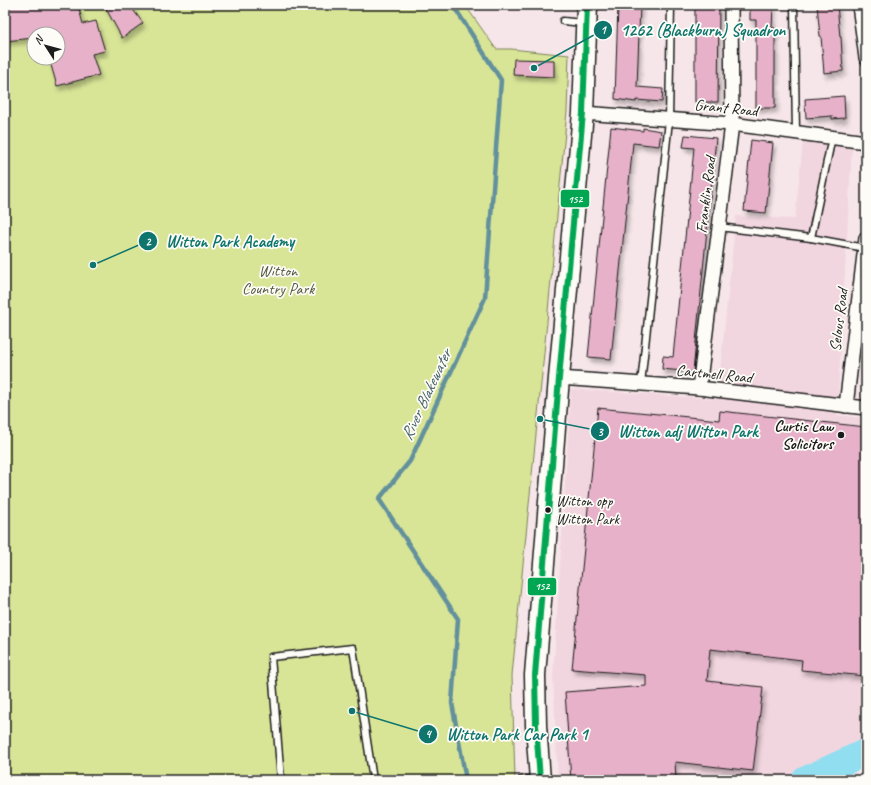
<svg xmlns="http://www.w3.org/2000/svg" width="871" height="785" font-family="Caveat,sans-serif">
<defs>
<filter id="shadow"><feDropShadow dx="2.5" dy="4.5" stdDeviation="2" flood-color="#0004"/></filter>
</defs>
<rect width="100%" height="100%" fill="#f6e6e9"/>
<filter id="ink" filterUnits="userSpaceOnUse"><feTurbulence type="fractalNoise" baseFrequency=".025" numOctaves="2"/><feDisplacementMap in="SourceGraphic" scale="8" xChannelSelector="R" yChannelSelector="G"/><feConvolveMatrix kernelMatrix="1 2 1 2 8 2 1 2 1" color-interpolation-filters="sRGB"/></filter>
<g filter="url(#ink)">
<polygon fill="#f2d6df" points="803,141 852,148 837,415 866,418 866,740 778,780 558,780 553,677 571,389 717,399 736,216 795,219"/>
<path fill="#d8e597" stroke="#7a805a" fill-rule="evenodd" d="M5,5H465L496,49H511L569,55L567,111L542,374L512,675L515,780H5ZM34,34H58V58H34Z"/>
<g fill="none" stroke-linecap="round" stroke-linejoin="round">
<polyline stroke="#62909c" stroke-width="4.5" points="453,5 501,80 485,298 410,461 379,499 458,619 452,703 466,780"/>
<polyline stroke="#91def1" stroke-width="27" points="805,780 866,752"/>
</g>
<g fill="#e7b1c9" stroke="#1c1c1c" filter="url(#shadow)">
<polygon points="5,5 78,5 83,24 96,21 105,51 92,54 99,75 57,86 49,58 58,58 58,34 34,34 34,38 5,41"/>
<polygon points="104,5 132,5 134,11 143,23 122,38"/>
<polygon points="618,5 640,5 637,87 663,89 662,102 636,100 636,102 615,99"/>
<polygon points="695,5 719,5 718,102 695,102"/>
<polygon points="750,5 773,5 772,28 775,28 775,108 756,108 756,20 750,20"/>
<polygon points="817,5 837,5 840,37 841,37 843,71 824,73 821,36 820,36"/>
<polygon points="514,59 554,60 554,77 513,75"/>
<polygon points="844,96 845,118 832,119 832,116 806,118 805,99"/>
<polygon points="611,127 643,131 643,128 661,131 659,146 633,143 611,359 588,357"/>
<polygon points="685,135 716,138 693,372 662,369 663,356 673,357 691,179 694,148 683,147"/>
<polygon points="751,140 773,143 766,213 744,211"/>
<polygon points="598,408 719,420 720,411 866,427 866,676 801,670 802,660 710,649 707,681 763,687 753,771 675,762 676,780 571,780 565,692 646,686 646,675 572,669"/>
</g>
<g fill="none" stroke-linecap="round" stroke-linejoin="round">
<defs>
<g id="service">
<polyline points="794,5 796,133"/>
<polyline points="563,21 583,23"/>
<polyline points="832,137 811,238 865,248"/>
<polyline points="719,227 811,238"/>
<polyline points="641,384 669,120 671,5"/>
<polyline points="281,780 271,657 353,648 373,780"/>
<polyline points="521,780 538,778"/>
</g>
<g id="minor">
<polyline points="859,5 866,58"/>
<polyline points="583,113 732,124 866,142"/>
<polyline points="559,378 699,388 866,408"/>
<polyline points="699,388 732,124 731,5"/>
<polyline points="846,406 866,238"/>
</g>
<polyline id="primary" points="540,780 536,725 535,675 559,378 583,113 587,5"/>
</defs>
<use href="#service" stroke="#1c1c1c" stroke-width="9"/>
<use href="#minor" stroke="#1c1c1c" stroke-width="16"/>
<use href="#primary" stroke="#1c1c1c" stroke-width="23"/>
<use href="#service" stroke="#fdfcf7" stroke-width="6"/>
<use href="#minor" stroke="#fdfcf7" stroke-width="13"/>
<use href="#primary" stroke="#fdfcf7" stroke-width="20"/>
<defs>
<polyline id="bus-1" points="540,780 536,725 535,675 559,378 583,113 587,5"/>
</defs>
<use href="#bus-1" stroke="#fdfcf7" stroke-width="9"/>
<use href="#bus-1" stroke="#00a651" stroke-width="6"/>
</g>
</g>
<g fill="#1c1c1c" stroke="#fdfcf7" stroke-width="1.5">
<circle cx="841" cy="435" r="4"/>
<circle cx="548" cy="510" r="3.5"/>
</g>
<g text-anchor="middle" dominant-baseline="central" stroke-width="3.5" stroke-linejoin="round" paint-order="stroke">
<g font-size="15" fill="#1c1c1c" stroke="#fdfcf7" text-anchor="start">
<text x="556" y="501">Witton opp<tspan x="556" dy="18">Witton Park</tspan></text>
</g>
<g font-size="16" fill="#1c1c1c" stroke="#fdfcf7">
<text transform="translate(726 108) rotate(6)">Grant Road</text>
<text transform="translate(706 195) rotate(-83)">Franklin Road</text>
<text transform="translate(839 320) rotate(-83)">Selous Road</text>
<text transform="translate(714 374) rotate(6)">Cartmell Road</text>
</g>
<g font-size="16" fill="#545841" stroke="#fdfcf7">
<text x="278" y="271">Witton<tspan x="278" dy="18">Country Park</tspan></text>
</g>
<g font-size="16" font-weight="bold" fill="#1c1c1c" stroke="#fdfcf7" text-anchor="end">
<text x="833" y="426">Curtis Law<tspan x="833" dy="18">Solicitors</tspan></text>
</g>
<g font-size="17" font-style="italic" fill="#456067" stroke="#fdfcf7">
<text transform="translate(426 395) rotate(-65)">River Blakewater</text>
</g>
</g>
<path fill="none" stroke="#0f766e" stroke-width="1.5" d="M534 68L603 30M93 265L148 241M540 419L600 431M352 711L428 734"/>
<g fill="#0f766e" stroke="#fdfcf7" stroke-width="1.5">
<circle cx="534" cy="68" r="4"/>
<circle cx="93" cy="265" r="4"/>
<circle cx="540" cy="419" r="4"/>
<circle cx="352" cy="711" r="4"/>
<circle cx="603" cy="30" r="10"/>
<circle cx="148" cy="241" r="10"/>
<circle cx="600" cy="431" r="10"/>
<circle cx="428" cy="734" r="10"/>
</g>
<g font-size="12" text-anchor="middle" font-weight="bold" fill="#fff">
<text x="603" y="34">1</text>
<text x="148" y="246">2</text>
<text x="600" y="436">3</text>
<text x="428" y="738">4</text>
</g>
<g font-size="17" text-anchor="middle" font-weight="bold" fill="#0f766e" stroke="#fdfcf7" stroke-width="3.5" stroke-linejoin="round" paint-order="stroke">
<text x="703" y="36">1262 (Blackburn) Squadron</text>
<text x="230" y="247">Witton Park Academy</text>
<text x="688" y="437">Witton adj Witton Park</text>
<text x="517" y="740">Witton Park Car Park 1</text>
</g>
<g stroke="#fdfcf7" stroke-width="1.5">
<rect x="560" y="189" width="30" height="19" rx="4" fill="#00a651"/>
<rect x="527" y="577" width="30" height="19" rx="4" fill="#00a651"/>
</g>
<g font-size="11" text-anchor="middle" font-weight="bold" fill="#fff">
<text x="575" y="203">152</text>
<text x="542" y="590">152</text>
</g>
<rect width="871" height="785" fill="none" stroke="#fdfcf7" stroke-width="20"/>
<rect x="10" y="10" width="851" height="765" fill="none" stroke="#1c1c1c" stroke-width="1.5" filter="url(#ink)"/>
<g transform="translate(46 46) rotate(306)"><circle r="19" fill="#fdfcf7" stroke="#a3a29f"/>
<path d="M0-3L7 15L0 10L-7 15Z" fill="#1c1c1c"/>
<text y="-6" font-size="11" font-weight="bold" text-anchor="middle" fill="#1c1c1c">N</text>
</g>
</svg>
